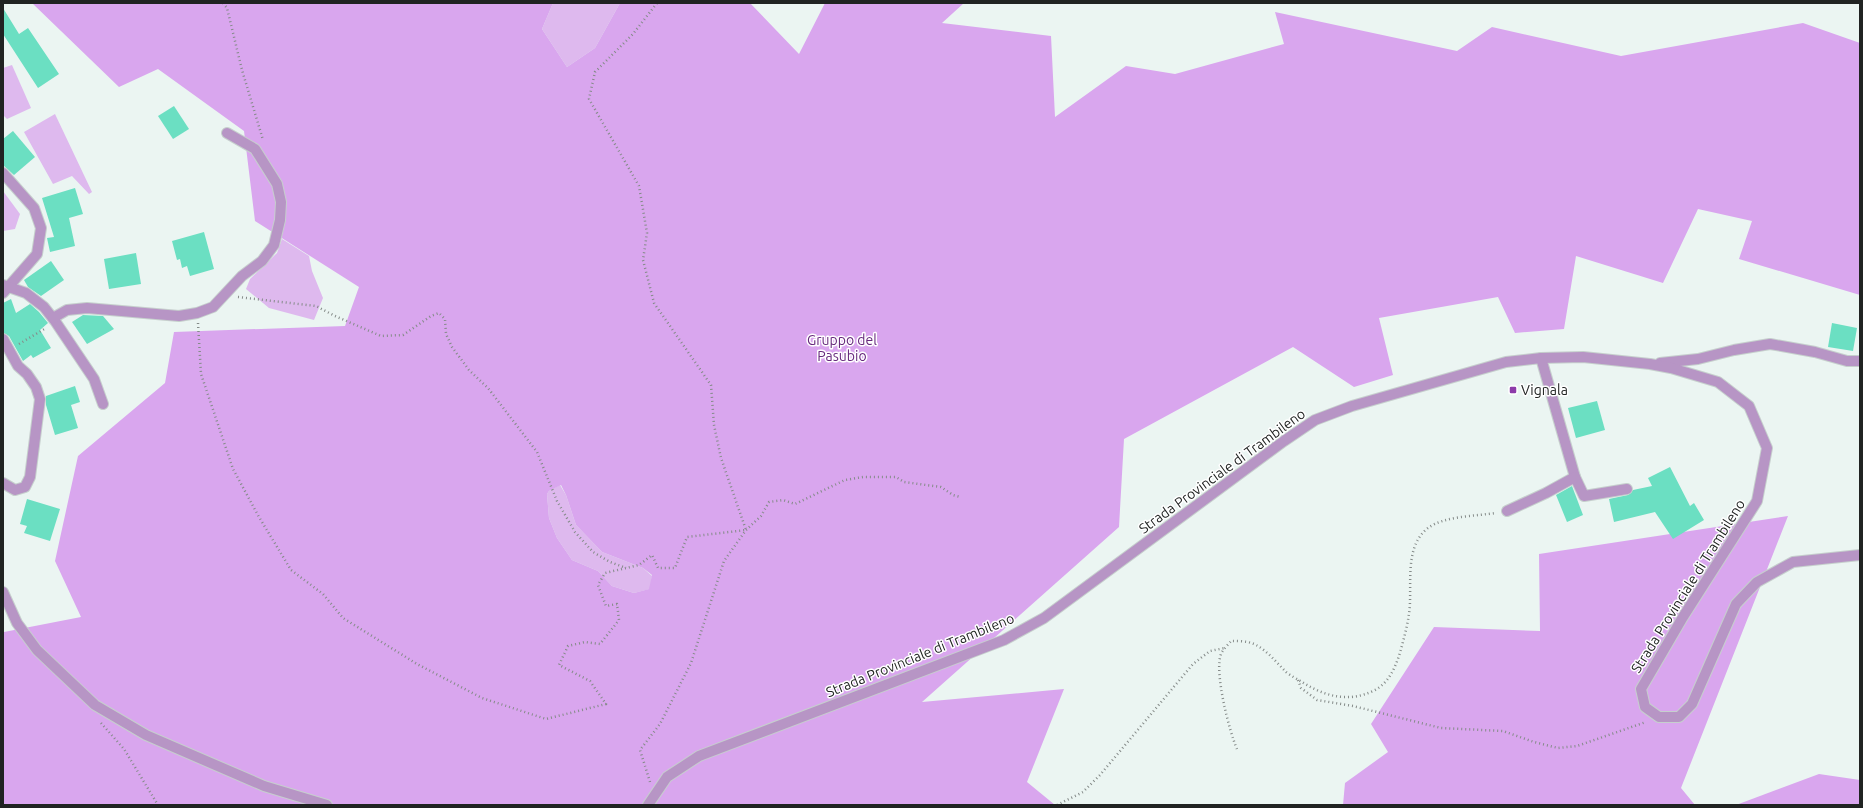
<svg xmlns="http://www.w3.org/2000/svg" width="1863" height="808" font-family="Ubuntu,sans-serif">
<rect width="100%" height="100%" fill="#ebf5f2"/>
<g fill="#deb9ee">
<polygon points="553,3 620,3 595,48 567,67 542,29"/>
<polygon points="12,65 31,108 7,119 3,115 3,68"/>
<polygon points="55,114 92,192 89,194 72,176 53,184 24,132"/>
<polygon points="3,191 20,214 15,229 3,231"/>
<polygon points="282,239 309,256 312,271 323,298 314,320 269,308 246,289 250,279 277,253"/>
<polygon points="560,485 566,495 576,525 602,552 643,568 652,576 650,589 634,593 612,586 598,571 572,560 557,538 549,518 547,494 549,491"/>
</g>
<g fill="#d9a6ee" fill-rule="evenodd">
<path d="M32,3H553L542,29L567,67L595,48L620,3H750L799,54L825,3H964L942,23L1051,36L1055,117L1126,66L1175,74L1284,44L1275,12L1457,51L1492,27L1621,56L1803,23L1860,43V295L1739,259L1752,221L1698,209L1663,283L1576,256L1564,329L1515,333L1498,297L1379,318L1393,375L1354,387L1293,347L1124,439L1119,527L922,702L1064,689L1027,782L1055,805H3V631L4,632L81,617L55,561L78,456L165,383L174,332L345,326L359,287L255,221L244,131L158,69L119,87ZM561,485L566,495L576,525L602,552L643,568L652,575L649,589L634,593L612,586L598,571L572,560L557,538L549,518L547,494L549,491Z"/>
<polygon points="1788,516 1681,788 1695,805 1343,805 1345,783 1388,752 1371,724 1434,627 1540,631 1539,554"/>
<polygon points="1819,774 1860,780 1860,805 1736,805"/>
</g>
<g fill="#6bdfc2">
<polygon points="3,8 19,34 28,28 59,74 38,88 3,34"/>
<polygon points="174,106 189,129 173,139 158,116"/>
<polygon points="13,131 35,157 14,175 3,165 3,139"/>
<polygon points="75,188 83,214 69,218 75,246 50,252 47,238 54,237 42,198"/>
<polygon points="204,232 214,269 190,276 187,266 182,268 180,259 177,260 172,241"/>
<polygon points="136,253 141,284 109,289 104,259"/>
<polygon points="51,261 64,280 41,296 28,287 24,280"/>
<polygon points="11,299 16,313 30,304 39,312 48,323 40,330 51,348 33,358 31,355 23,361 9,336 3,333 3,303"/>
<polygon points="83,315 103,316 114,329 87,344 72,322"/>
<polygon points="1832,323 1857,328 1853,351 1828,347"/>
<polygon points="75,386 80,402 71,405 78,428 55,435 46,405 46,396"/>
<polygon points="1597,401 1605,430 1576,438 1568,408"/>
<polygon points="1670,467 1690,506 1694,503 1704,520 1673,539 1655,512 1614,522 1609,499 1628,495 1633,490 1652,486 1648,478"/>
<polygon points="1572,486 1583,515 1567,522 1556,495"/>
<polygon points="27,499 60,509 50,541 24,533 27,526 20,524"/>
</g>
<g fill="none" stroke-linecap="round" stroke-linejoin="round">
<defs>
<g id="minor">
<polyline points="3,173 34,208 41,228 37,254 3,293"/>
<polyline points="3,285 26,293 44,307 55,321 94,379 103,404"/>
<polyline points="53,318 67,310 87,308 179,316 197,313 213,307 242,276 262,261 274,245 280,220 281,202 277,184 255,149 227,133"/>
<polyline points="3,339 18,366 27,374 36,387 40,399 30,477 25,487 15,490 3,483"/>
<polyline points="1541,358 1575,477 1584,496 1627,489"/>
<polyline points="1660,363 1698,359 1734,350 1770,344 1815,352 1847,361 1860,361"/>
<polyline points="1507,511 1546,493 1575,477"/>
<polyline points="3,592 17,623 37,650 95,705 146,735 264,786 327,805"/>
<polyline points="648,805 667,777 699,756 1004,640 1044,618 1284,441 1315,420 1352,406 1506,362 1541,358 1583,357 1650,364 1671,368 1718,382 1749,406 1767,448 1757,501 1683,617 1641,689 1645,707 1659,717 1679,717 1692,704 1736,604 1757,582 1793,562 1860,555"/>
</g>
</defs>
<use href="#minor" stroke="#c6cfcd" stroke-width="12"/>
<g stroke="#858b89" stroke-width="2.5" stroke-dasharray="1 3" stroke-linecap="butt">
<polyline points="223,3 227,8 242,70 263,140"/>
<polyline points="238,297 316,306 335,316 381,336 403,335 431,316 439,313 445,319 446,334 452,347 469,370 488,388 537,452 557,501 575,532 593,552 610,562 626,568"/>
<polyline points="198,323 201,374 233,469 259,517 291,570 323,594 343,618 417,664 482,698 546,719 606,704 590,681 559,665 568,646 585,642 600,644 619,620 617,604 606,606 598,585 605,573 639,565 652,555 658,568 675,568 687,537 746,530 721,458 714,425 711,385 654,303 643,260 647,233 639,186 589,99 595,72 633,34 657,3"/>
<polyline points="19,344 46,328"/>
<polyline points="1298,680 1301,688 1317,700 1353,706 1441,728 1503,731 1534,742 1558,748 1577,746 1646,722"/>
<polyline points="101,723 124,749 158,805"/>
<path d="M1237,749C1229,731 1214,671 1221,654C1223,649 1228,645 1231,641C1238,641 1247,641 1254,644C1267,650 1277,663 1286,672C1291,676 1297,679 1302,682C1324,696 1348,703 1373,691C1388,684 1394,670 1399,656C1403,642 1407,628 1409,614C1413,587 1403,547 1428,528C1444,516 1476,516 1496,513"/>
<polyline points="650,782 640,750 660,724 691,663 724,561 746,530 761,516 769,502 783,500 795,504 845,480 863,477 896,477 904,482 941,487 953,495 960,497"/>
<polyline points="1057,805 1083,792 1100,775 1193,664 1210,651 1225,648"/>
</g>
<use href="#minor" stroke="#b795c5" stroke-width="10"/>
</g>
<rect fill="#8c3aa9" stroke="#fff" stroke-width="1.5" x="1509" y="386" width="8" height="8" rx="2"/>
<g text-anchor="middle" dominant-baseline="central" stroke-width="3" stroke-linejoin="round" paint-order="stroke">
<g font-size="14" fill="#66287c" stroke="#fff">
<text x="842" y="340">Gruppo del<tspan x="842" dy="16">Pasubio</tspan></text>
</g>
<g font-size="14" fill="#202322" stroke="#fff" text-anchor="start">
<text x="1521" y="390">Vignala</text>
</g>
<g font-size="14" fill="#202322" stroke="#fff">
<text transform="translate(1222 471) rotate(-36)">Strada Provinciale di Trambileno</text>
<text transform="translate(1688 586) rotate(-58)">Strada Provinciale di Trambileno</text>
<text transform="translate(920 655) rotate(-22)">Strada Provinciale di Trambileno</text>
</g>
</g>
<rect width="1863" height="808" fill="none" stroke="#202322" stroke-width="8"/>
</svg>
